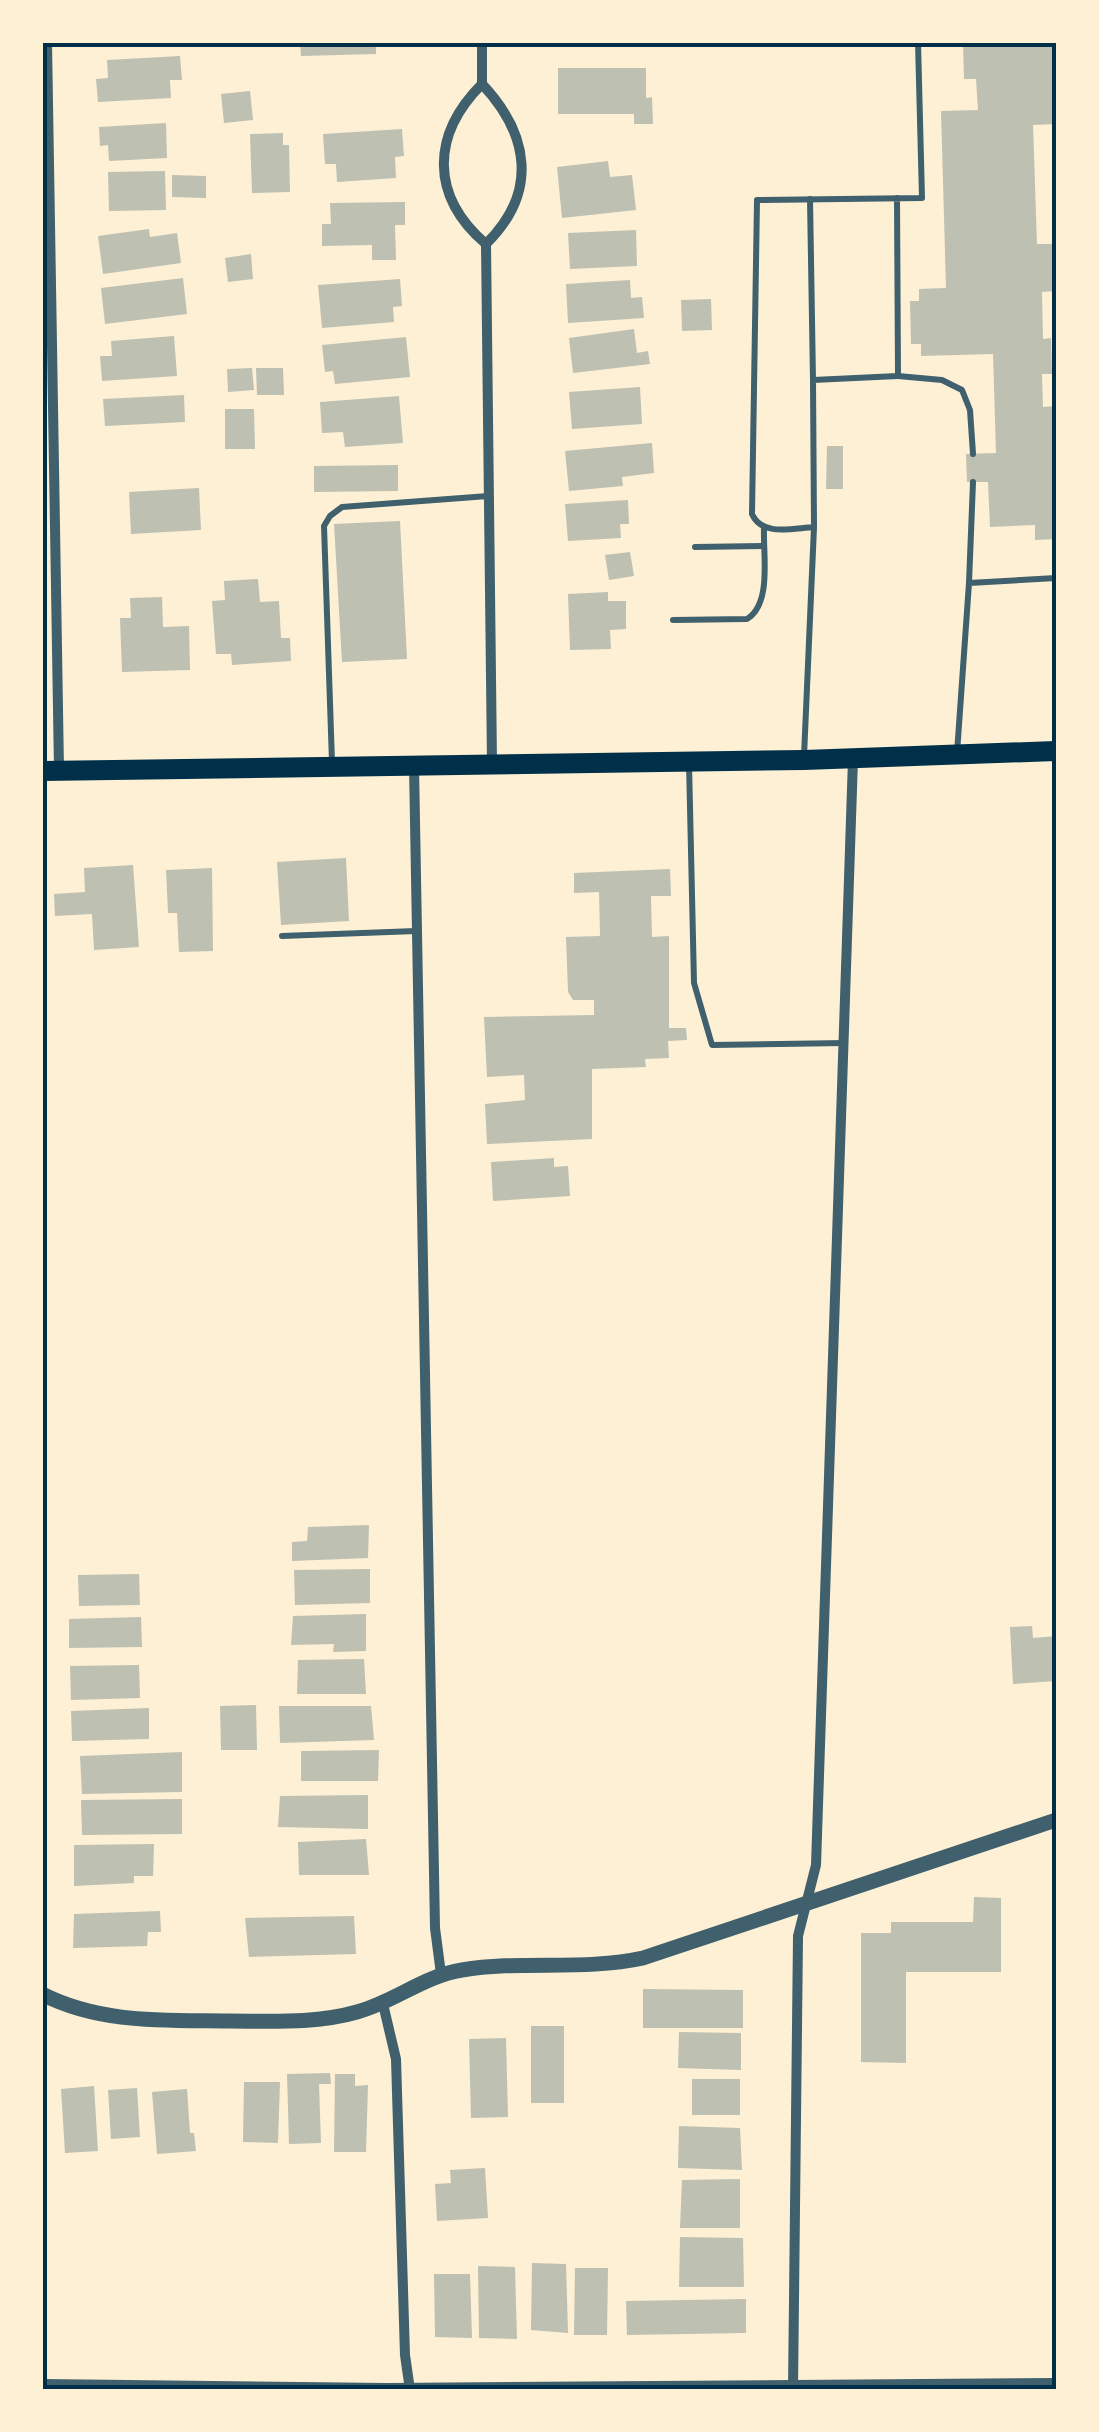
<svg xmlns="http://www.w3.org/2000/svg" width="1099" height="2432" font-family="'Noto Sans',sans-serif">
<rect width="100%" height="100%" fill="#fdf0d5"/>
<g fill="#bec0b2">
<polygon points="300,42 376,42 376,54 301,56"/>
<polygon points="963,42 1056,42 1056,124 1033,125 1037,244 1056,244 1056,291 1042,292 1043,339 1051,338 1052,374 1042,374 1043,407 1054,406 1056,439 1056,539 1035,540 1035,525 990,527 988,482 967,482 966,454 996,453 993,354 921,356 921,344 911,344 910,301 919,301 919,289 946,288 941,111 978,110 976,79 964,79"/>
<polygon points="180,56 182,80 170,80 171,98 98,102 96,79 108,78 107,60"/>
<polygon points="558,68 646,68 646,98 652,97 653,124 634,124 634,114 558,114"/>
<polygon points="250,91 253,120 224,123 221,94"/>
<polygon points="166,123 167,158 109,161 108,145 100,146 99,127"/>
<polygon points="402,129 404,156 395,157 396,178 337,182 336,164 325,164 323,134"/>
<polygon points="283,133 283,145 289,145 290,192 252,193 250,134"/>
<polygon points="608,161 610,177 632,175 636,210 562,218 557,167"/>
<polygon points="165,171 166,210 109,211 108,172"/>
<polygon points="172,175 206,176 206,198 172,197"/>
<polygon points="405,202 405,225 395,225 396,260 372,260 372,245 322,246 322,224 331,224 330,203"/>
<polygon points="149,229 150,237 177,233 181,263 103,274 98,236"/>
<polygon points="636,230 637,266 570,269 568,233"/>
<polygon points="251,254 253,279 228,282 225,258"/>
<polygon points="183,278 187,314 105,324 101,288"/>
<polygon points="400,279 402,306 393,307 394,322 322,328 318,285"/>
<polygon points="630,280 631,298 642,297 644,318 568,323 566,284"/>
<polygon points="711,299 712,330 682,331 681,300"/>
<polygon points="634,329 637,353 648,351 650,364 573,373 569,338"/>
<polygon points="174,336 177,376 102,381 100,356 112,356 111,341"/>
<polygon points="406,337 410,377 335,384 333,371 325,372 322,345"/>
<polygon points="252,368 254,390 228,392 227,369"/>
<polygon points="256,368 283,368 284,395 257,395"/>
<polygon points="640,387 642,424 572,429 569,392"/>
<polygon points="184,395 185,422 105,426 103,399"/>
<polygon points="399,396 403,443 345,447 343,432 322,433 320,402"/>
<polygon points="225,409 254,409 255,449 225,449"/>
<polygon points="652,443 654,473 622,477 623,486 569,491 565,451"/>
<polygon points="827,446 843,446 843,489 826,489"/>
<polygon points="398,465 398,491 314,492 314,466"/>
<polygon points="199,488 201,530 131,534 129,492"/>
<polygon points="628,500 629,524 620,524 621,538 568,541 565,504"/>
<polygon points="400,521 407,659 342,662 334,524"/>
<polygon points="630,552 634,576 609,580 605,555"/>
<polygon points="258,579 260,602 279,601 281,638 290,638 291,661 232,665 231,654 216,654 212,601 225,600 224,581"/>
<polygon points="608,592 608,601 626,601 626,629 610,630 611,649 570,650 568,594"/>
<polygon points="162,597 163,627 189,626 190,670 122,672 120,618 131,618 130,598"/>
<polygon points="346,858 349,921 281,925 277,862"/>
<polygon points="133,865 139,947 94,950 92,914 55,916 54,894 85,892 84,868"/>
<polygon points="212,868 213,951 179,952 177,913 168,913 166,870"/>
<polygon points="670,869 671,896 651,896 652,937 669,936 669,1028 686,1028 687,1040 668,1041 669,1058 645,1059 646,1067 592,1069 592,1139 487,1144 485,1104 525,1100 524,1075 487,1077 484,1017 594,1015 594,1000 573,1000 568,992 566,937 600,936 599,892 574,893 574,873"/>
<polygon points="554,1158 554,1167 568,1166 570,1196 493,1201 491,1162"/>
<polygon points="369,1525 368,1558 292,1561 292,1542 307,1541 308,1527"/>
<polygon points="370,1569 370,1603 295,1605 294,1570"/>
<polygon points="139,1574 140,1605 79,1606 78,1575"/>
<polygon points="366,1614 366,1651 333,1652 334,1644 291,1645 293,1616"/>
<polygon points="141,1617 142,1647 69,1648 69,1619"/>
<polygon points="1032,1626 1033,1638 1056,1636 1056,1681 1013,1684 1010,1627"/>
<polygon points="364,1659 366,1694 297,1694 298,1660"/>
<polygon points="139,1665 140,1698 71,1700 70,1666"/>
<polygon points="256,1705 257,1750 221,1750 220,1706"/>
<polygon points="279,1706 371,1706 374,1740 280,1743"/>
<polygon points="149,1708 149,1739 72,1741 71,1711"/>
<polygon points="379,1750 378,1781 301,1781 301,1751"/>
<polygon points="182,1752 182,1792 82,1794 80,1756"/>
<polygon points="368,1795 368,1829 278,1827 280,1796"/>
<polygon points="182,1799 182,1834 82,1835 81,1800"/>
<polygon points="366,1839 369,1875 299,1875 298,1842"/>
<polygon points="154,1844 153,1876 134,1876 134,1883 74,1886 74,1845"/>
<polygon points="974,1897 1001,1898 1001,1972 906,1972 906,2063 861,2062 861,1933 891,1933 891,1922 973,1922"/>
<polygon points="160,1911 161,1932 148,1932 147,1946 73,1948 74,1914"/>
<polygon points="354,1916 356,1954 249,1957 245,1918"/>
<polygon points="643,1989 743,1990 743,2028 643,2028"/>
<rect x="531" y="2026" width="33" height="77"/>
<polygon points="679,2032 741,2033 741,2070 678,2068"/>
<polygon points="506,2038 508,2117 471,2118 469,2039"/>
<polygon points="330,2073 331,2084 319,2084 321,2143 289,2144 287,2074"/>
<polygon points="335,2074 355,2074 355,2086 368,2085 366,2152 334,2152"/>
<rect x="692" y="2079" width="48" height="36"/>
<polygon points="244,2082 280,2082 278,2143 243,2142"/>
<polygon points="94,2086 98,2151 65,2153 61,2089"/>
<polygon points="137,2088 140,2137 111,2139 108,2090"/>
<polygon points="187,2089 190,2133 194,2133 196,2151 157,2154 152,2092"/>
<polygon points="679,2126 740,2128 742,2170 678,2168"/>
<polygon points="485,2168 488,2218 437,2221 435,2184 451,2183 450,2170"/>
<polygon points="740,2179 740,2228 680,2228 682,2180"/>
<polygon points="680,2237 743,2238 744,2287 679,2287"/>
<polygon points="532,2263 566,2264 568,2333 531,2330"/>
<polygon points="478,2266 515,2267 517,2339 479,2338"/>
<polygon points="575,2268 608,2268 607,2335 574,2335"/>
<polygon points="434,2274 470,2274 472,2338 435,2337"/>
<polygon points="746,2299 746,2333 627,2335 626,2301"/>
</g>
<g fill="none" stroke-linecap="round" stroke-linejoin="round">
<g stroke="#3f606c" stroke-width="6">
<path d="M897,198L898,376L813,380L814,527C793,528 762,537 752,514L757,200L922,198L918,42"/>
<polyline points="810,199 813,380"/>
<polyline points="898,376 942,380 962,390 970,410 973,454"/>
<polyline points="695,547 763,546"/>
<polyline points="969,583 973,482"/>
<path d="M673,620L747,619C772,604 763,555 764,529"/>
<polyline points="957,753 969,583 1056,578"/>
<polyline points="804,756 814,527"/>
<polyline points="332,762 324,526 330,516 342,507 488,496"/>
<polyline points="689,763 694,983 712,1045 845,1043"/>
<polyline points="282,936 416,931"/>
</g>
<g stroke="#3f606c" stroke-width="10">
<polyline points="47,42 59,770"/>
<polyline points="482,42 482,84"/>
<path d="M486,244C430,196 431,135 482,84C530,135 538,193 486,244L492,764"/>
<polyline points="414,766 435,1928 441,1974"/>
<polyline points="383,2004 396,2059 405,2355 410,2390"/>
<polyline points="42,2384 387,2388 1056,2383"/>
<polyline points="793,2390 798,1936 816,1865 853,759"/>
</g>
<path stroke="#3f606c" stroke-width="15" d="M42,1994C101,2024 165,2020 228,2021C271,2021 315,2024 357,2012C394,2002 424,1976 462,1970C522,1960 584,1971 643,1958L1056,1820"/>
<polyline stroke="#003049" stroke-width="20" points="42,771 804,760 1056,751"/>
</g>
<rect width="1099" height="2432" fill="none" stroke="#fdf0d5" stroke-width="90"/>
<rect x="45" y="45" width="1009" height="2342" fill="none" stroke="#003049" stroke-width="4"/>
</svg>
